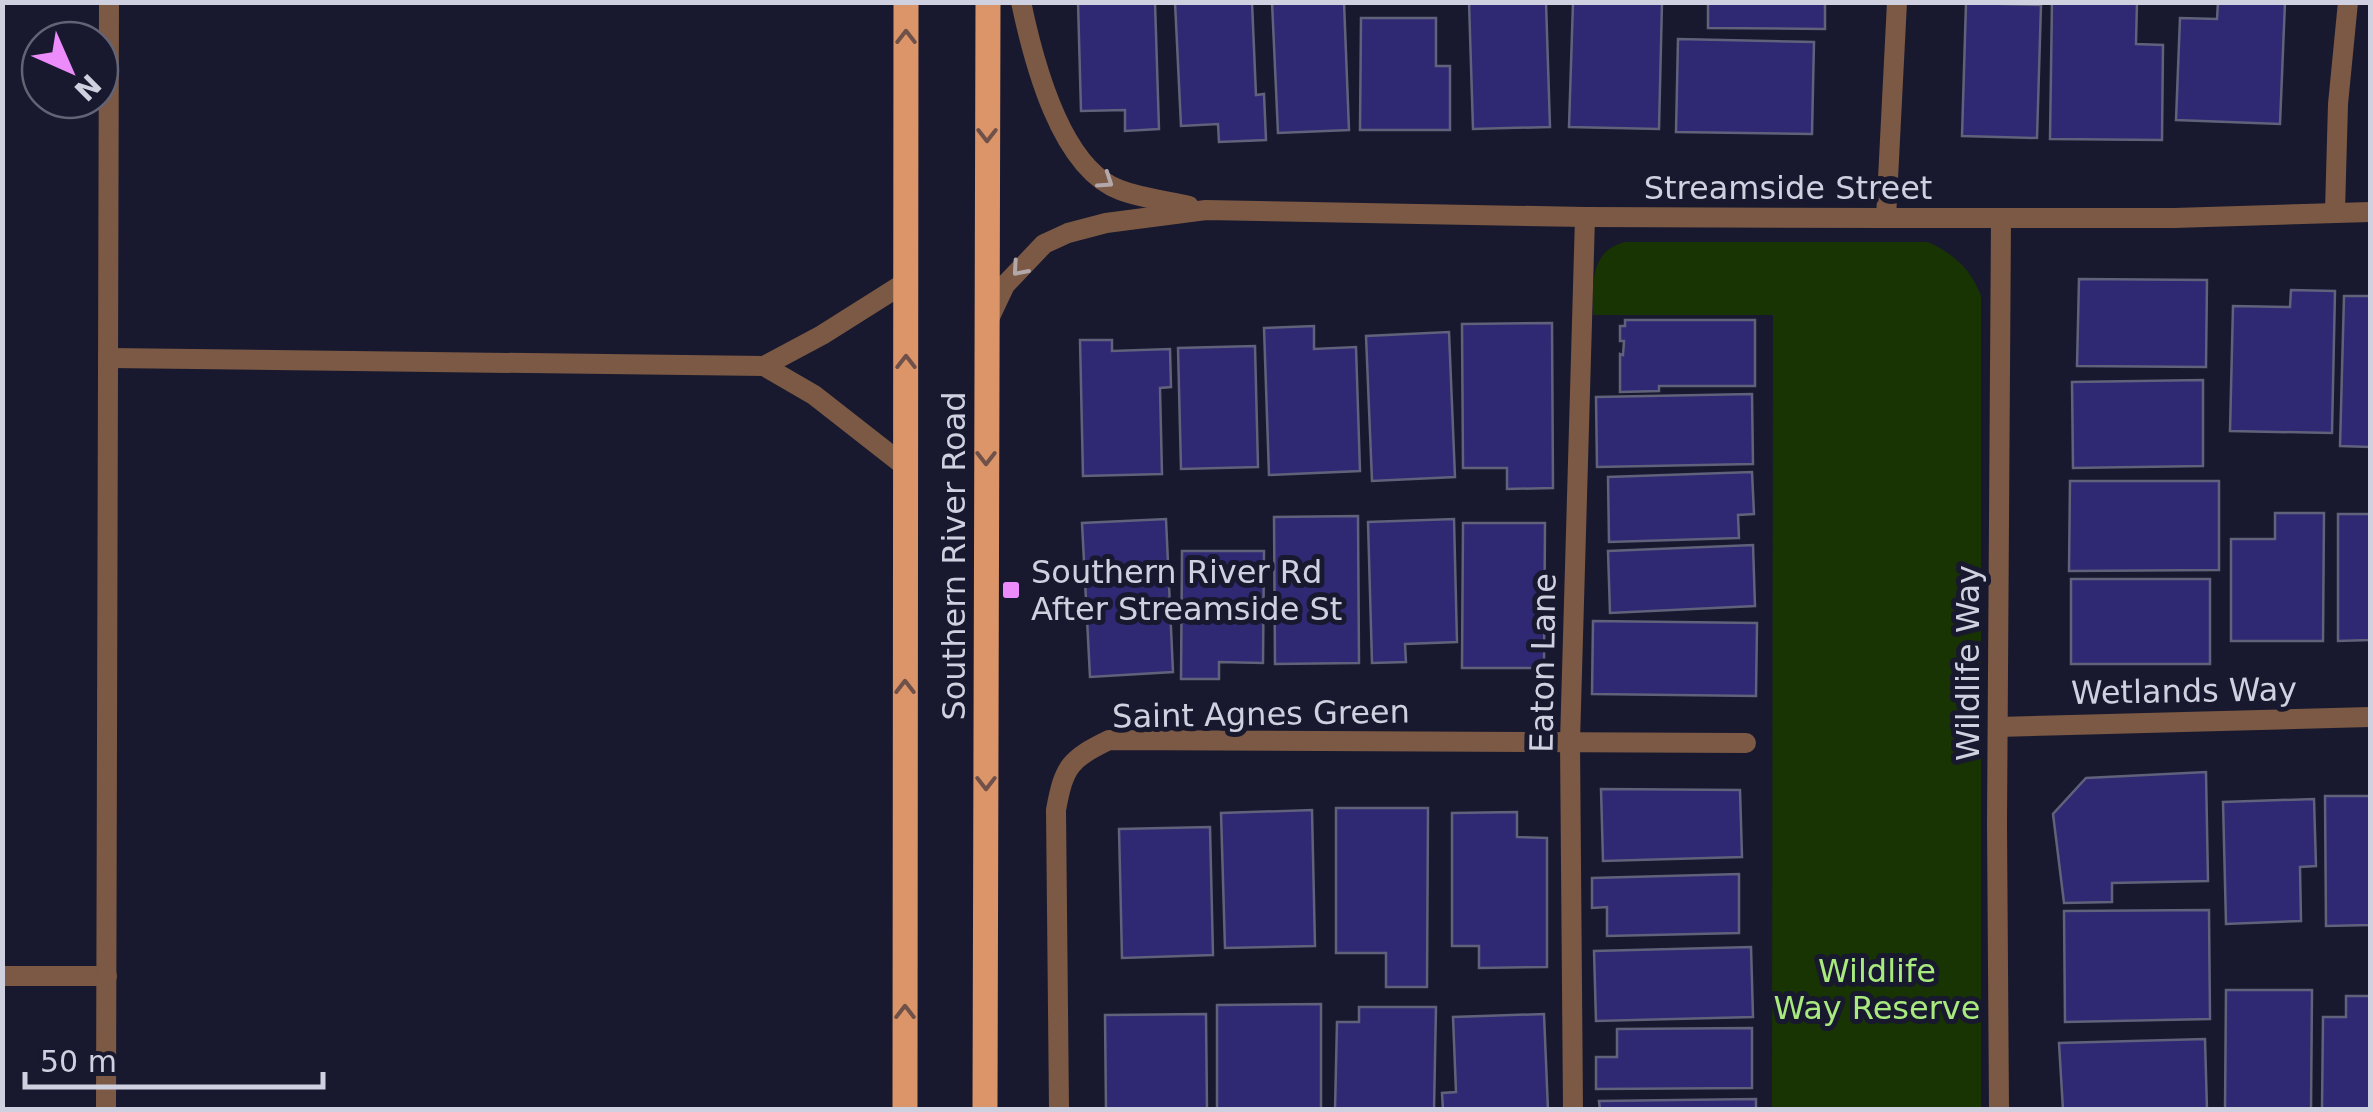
<svg xmlns="http://www.w3.org/2000/svg" width="2373" height="1112" font-family="'DejaVu Sans',sans-serif">
<rect width="100%" height="100%" fill="#18192e"/>
<path fill="#193403" d="M1625,242H1928C1954,254 1971,269 1981,296V1109H1772L1773,315H1593C1593,285 1589,251 1625,242Z"/>
<g fill="#2f2872" stroke="#60627c" stroke-width="2.5">
<polygon points="1078,2 1155,2 1159,129 1125,131 1125,110 1081,111"/>
<polygon points="1175,2 1252,2 1256,95 1264,94 1266,140 1219,142 1218,124 1181,126"/>
<polygon points="1272,2 1344,2 1349,130 1278,133"/>
<polygon points="1469,2 1546,2 1550,127 1473,129"/>
<polygon points="1573,2 1662,2 1659,129 1569,127"/>
<polygon points="1708,2 1825,2 1825,29 1708,28"/>
<polygon points="2052,2 2137,2 2136,44 2163,45 2162,140 2050,139"/>
<polygon points="2218,2 2285,2 2280,124 2176,120 2180,18 2217,19"/>
<polygon points="1966,3 2041,5 2037,138 1962,136"/>
<polygon points="1361,18 1436,18 1436,66 1450,66 1450,130 1360,130"/>
<polygon points="1678,39 1814,42 1812,134 1676,132"/>
<polygon points="2079,279 2207,280 2206,367 2077,366"/>
<polygon points="2291,290 2335,291 2332,433 2230,431 2233,306 2290,307"/>
<polygon points="2344,296 2370,296 2370,447 2340,446"/>
<polygon points="1625,320 1755,320 1755,386 1659,386 1659,391 1620,392 1620,354 1623,355 1624,341 1620,341 1620,326 1625,326"/>
<polygon points="1552,323 1553,488 1507,489 1507,468 1463,468 1462,324"/>
<polygon points="1314,326 1314,349 1356,347 1360,471 1269,475 1264,328"/>
<polygon points="1449,332 1455,477 1372,481 1366,336"/>
<polygon points="1080,340 1112,340 1112,351 1170,349 1171,387 1160,388 1162,474 1083,476"/>
<polygon points="1255,346 1258,467 1181,469 1178,348"/>
<polygon points="2203,380 2203,466 2073,468 2072,382"/>
<polygon points="1752,394 1753,464 1597,467 1596,397"/>
<polygon points="1752,472 1754,514 1738,515 1739,538 1609,542 1608,477"/>
<polygon points="2070,481 2219,481 2219,570 2069,571"/>
<polygon points="2275,513 2324,513 2323,641 2231,641 2231,539 2275,539"/>
<polygon points="2338,514 2370,514 2370,640 2338,641"/>
<polygon points="1358,516 1359,663 1275,664 1274,517"/>
<polygon points="1166,519 1173,672 1090,677 1082,523"/>
<polygon points="1454,519 1457,642 1405,644 1406,662 1372,663 1368,522"/>
<polygon points="1463,523 1545,523 1544,668 1462,668"/>
<polygon points="1753,545 1755,606 1610,613 1608,551"/>
<polygon points="1182,551 1264,551 1263,663 1219,662 1219,679 1181,679"/>
<rect x="2071" y="579" width="139" height="85"/>
<polygon points="1593,621 1757,623 1756,696 1592,694"/>
<polygon points="2206,772 2208,881 2112,883 2112,902 2064,903 2053,814 2086,778"/>
<polygon points="1601,789 1740,790 1742,857 1603,861"/>
<polygon points="2325,796 2370,796 2370,925 2326,926"/>
<polygon points="2314,799 2316,866 2300,867 2301,921 2226,924 2223,802"/>
<polygon points="1336,808 1428,808 1427,987 1386,987 1386,953 1336,953"/>
<polygon points="1312,810 1315,946 1225,948 1221,813"/>
<polygon points="1517,812 1517,837 1547,838 1547,967 1479,968 1479,946 1452,946 1452,813"/>
<polygon points="1210,827 1213,955 1122,958 1119,829"/>
<polygon points="1739,874 1739,933 1607,936 1607,907 1592,908 1592,878"/>
<polygon points="2209,910 2210,1019 2065,1022 2064,911"/>
<polygon points="1751,947 1753,1017 1596,1021 1594,951"/>
<polygon points="2226,990 2312,990 2311,1110 2225,1110"/>
<polygon points="2346,996 2370,996 2370,1110 2322,1110 2323,1017 2346,1017"/>
<polygon points="1321,1004 1321,1110 1217,1110 1217,1005"/>
<polygon points="1359,1007 1436,1007 1434,1110 1335,1110 1337,1022 1359,1022"/>
<polygon points="1206,1014 1207,1110 1106,1110 1105,1015"/>
<polygon points="1544,1014 1548,1110 1443,1110 1442,1093 1456,1092 1453,1017"/>
<polygon points="1752,1028 1752,1088 1596,1089 1596,1057 1617,1057 1617,1029"/>
<polygon points="2205,1039 2207,1110 2063,1110 2059,1043"/>
<polygon points="1756,1099 1756,1110 1600,1110 1599,1101"/>
</g>
<g fill="none" stroke-linecap="round" stroke-linejoin="round">
<polyline stroke="#7b5944" stroke-width="20" points="1573,1110 1570,742 1585,217"/>
<g stroke="#7b5944" stroke-width="20">
<path d="M1021,2C1033,59 1060,168 1120,190C1142,198 1167,201 1189,206"/>
<polyline points="2335,211 2338,104 2348,2"/>
<polyline points="1886,218 1897,2"/>
<polyline points="988,321 1005,285 1044,244 1068,233 1106,223 1206,210 1585,217 1886,218 2174,218 2370,212"/>
<polyline points="110,358 764,366 822,335 906,282"/>
<polyline points="764,366 814,395 906,467"/>
<polyline points="1998,727 2370,717"/>
<polyline points="2,976 107,976"/>
<polyline points="106,1110 109,2"/>
<path d="M1059,1110L1056,810C1064,766 1070,759 1109,740L1746,743"/>
<polyline points="1999,1110 1997,824 2001,218"/>
</g>
<g stroke="#dc9569" stroke-width="25">
<polyline points="905,1110 906,2"/>
<polyline points="985,1110 988,2"/>
</g>
</g>
<defs><path id="oneway-chevron" d="M-2-3.5L2.5 0L-2 3.5" fill="none" stroke-width="1.6" stroke-linecap="round" stroke-linejoin="round" transform="scale(2.5)"/></defs>
<g stroke="#705149">
<use href="#oneway-chevron" transform="translate(906 37) rotate(-90)"/>
<use href="#oneway-chevron" transform="translate(987 135) rotate(90)"/>
<use href="#oneway-chevron" transform="translate(906 362) rotate(-90)"/>
<use href="#oneway-chevron" transform="translate(986 458) rotate(90)"/>
<use href="#oneway-chevron" transform="translate(905 687) rotate(-90)"/>
<use href="#oneway-chevron" transform="translate(986 783) rotate(90)"/>
<use href="#oneway-chevron" transform="translate(905 1012) rotate(-90)"/>
</g>
<g stroke="#b2a7a9">
<use href="#oneway-chevron" transform="translate(1106 181) rotate(34)"/>
<use href="#oneway-chevron" transform="translate(1019 269) rotate(131)"/>
</g>
<rect fill="#ec8cfb" stroke="#18192e" stroke-width="4" x="1001" y="580" width="20" height="20" rx="5"/>
<g text-anchor="middle" dominant-baseline="central" stroke-width="10" stroke-linejoin="round" paint-order="stroke">
<g font-size="32" fill="#d0d1e0" stroke="#18192e">
<text x="1788" y="188">Streamside Street</text>
<text transform="translate(954 556) rotate(-90)">Southern River Road</text>
<text transform="translate(1543 663) rotate(-89)">Eaton Lane</text>
<text transform="translate(1968 663) rotate(-90)">Wildlife Way</text>
<text transform="translate(2184 691) rotate(-1)">Wetlands Way</text>
<text transform="translate(1261 714) rotate(-1)">Saint Agnes Green</text>
</g>
<g font-size="32" fill="#d0d1e0" stroke="#18192e" text-anchor="start">
<text x="1031" y="572">Southern River Rd<tspan x="1031" dy="37">After Streamside St</tspan></text>
</g>
<g font-size="32" fill="#a9ea7f" stroke="#18192e">
<text x="1877" y="971">Wildlife<tspan x="1877" dy="37">Way Reserve</tspan></text>
</g>
</g>
<rect width="2373" height="1112" fill="none" stroke="#d0d1e0" stroke-width="10"/>
<g transform="translate(70 70) rotate(135)"><circle r="48" fill="#18192e" stroke="#626375" stroke-width="2.5"/>
<path d="M0-8L18 38L0 25L-18 38Z" fill="#ec8cfb"/>
<text y="-15" font-size="28" font-weight="bold" text-anchor="middle" fill="#d0d1e0">N</text>
</g>
<path d="M25 1072v15h298v-15" fill="none" stroke="#d0d1e0" stroke-width="5"/>
<text x="40" y="1072" font-size="30" fill="#d0d1e0" stroke="#18192e" stroke-width="8" paint-order="stroke">50 m</text>
</svg>
